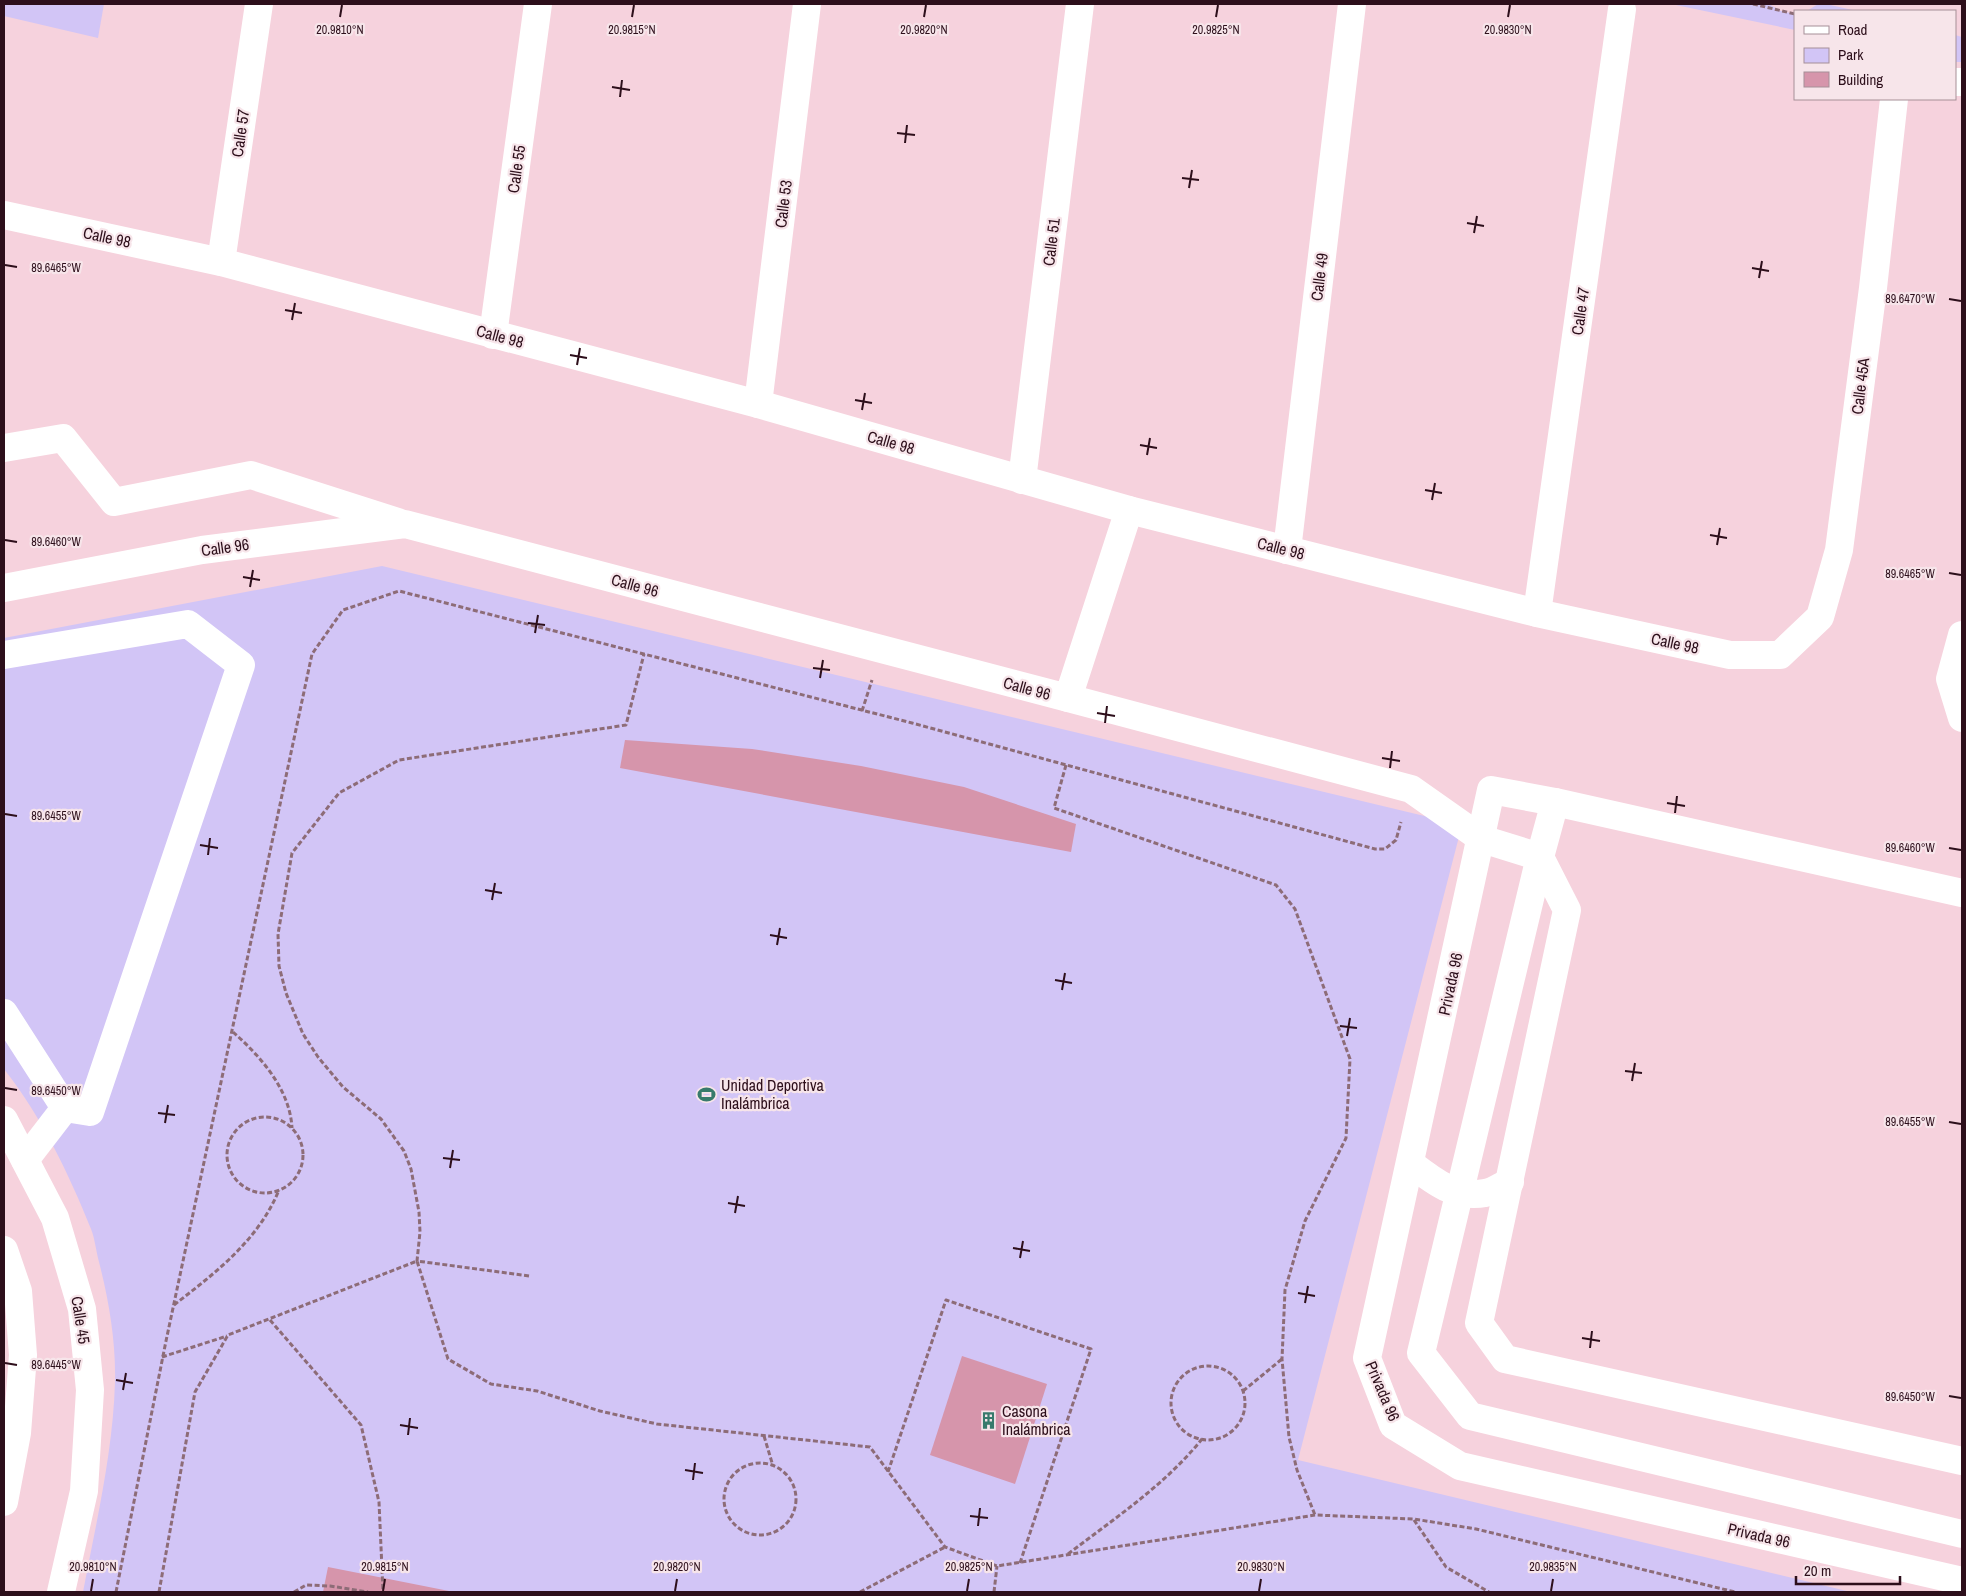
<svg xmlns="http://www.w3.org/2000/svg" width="1966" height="1596" font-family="'Archivo Narrow',sans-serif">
<rect width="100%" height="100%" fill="#f6d2dd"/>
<g fill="#d2c5f6">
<polygon points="4,4 104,4 98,38 4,16"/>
<polygon points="1671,4 1769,4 1781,11 1795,14 1795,30"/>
<polygon points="1818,4 1826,4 1857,11 1807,11"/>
<polygon points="1955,35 1962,37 1962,62 1955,62"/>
<path d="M382,566L1462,825L1298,1460L1851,1592H83C96,1523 113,1453 115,1382C116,1342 109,1301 99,1262C96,1251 95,1239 91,1229C69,1174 41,1116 4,1069V638Z"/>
</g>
<g fill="#d695ab">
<polygon points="625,740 752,749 861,766 964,787 1076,824 1071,852 620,768"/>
<polygon points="962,1356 1047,1384 1015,1484 930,1455"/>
<polygon points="328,1567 449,1591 449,1592 323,1592"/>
</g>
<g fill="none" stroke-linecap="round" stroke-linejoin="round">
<g stroke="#8d6c77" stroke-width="3" stroke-dasharray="5 2.5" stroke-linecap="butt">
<polyline points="1753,4 1795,14"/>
<polyline points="862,711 872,680"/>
<polyline points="1066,765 1054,808 1276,885 1295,909 1350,1059 1346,1138 1305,1221 1285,1290 1282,1359 1289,1437 1297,1470 1315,1515"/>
<path d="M233,1032C260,1056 290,1089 292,1128"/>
<circle cx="265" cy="1155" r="38"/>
<polyline points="529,1276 417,1261 420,1232 419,1212 411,1169 404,1151 381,1119 343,1087 318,1057 303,1034 286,993 279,966 278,934 292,853 339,793 399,760 626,725 644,654"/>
<path d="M174,1305C215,1273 258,1241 279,1190"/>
<polyline points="270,1320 361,1425 379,1502 383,1592"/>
<polyline points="162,1357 227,1336"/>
<circle cx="1208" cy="1403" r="37"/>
<polyline points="1243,1391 1282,1359"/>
<polyline points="764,1436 773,1466"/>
<circle cx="760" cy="1499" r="36"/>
<polyline points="888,1472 946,1300 1091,1349 1020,1563"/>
<polyline points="1414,1520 1446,1567 1489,1592"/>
<path d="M1068,1554C1115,1518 1165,1485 1202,1439"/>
<polyline points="116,1592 166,1341 312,654 343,610 399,591 912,723 1375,849 1385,849 1396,840 1401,822"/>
<polyline points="159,1592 195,1392 228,1335 417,1261 448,1359 491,1384 537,1391 600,1411 657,1424 870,1447 945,1547 997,1566 1315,1515 1414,1519 1476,1529 1735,1592"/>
<polyline points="294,1592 306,1585 330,1586 368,1592"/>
<polyline points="860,1592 945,1547"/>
<polyline points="994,1592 997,1566"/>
</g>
<g stroke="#fff" stroke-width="28">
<polyline points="1955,82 1962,82"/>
<polyline points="4,215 221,262 758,404 1129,510 1537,613 1730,655 1780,655 1820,617 1839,550 1873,288 1894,99"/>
<polyline points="221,262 259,4"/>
<polyline points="493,335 538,4"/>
<polyline points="758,404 807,4"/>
<polyline points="4,448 63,438 114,502 251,475 398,522"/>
<polyline points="1022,480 1080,4"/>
<polyline points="1287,550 1352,4"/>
<polyline points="4,588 202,550 405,524 1068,698 1129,510"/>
<polyline points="1537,613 1622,9"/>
<polyline points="1962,635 1950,679 1962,718"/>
<polyline points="4,655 188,624 241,665 90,1112 65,1108 4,1013"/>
<polyline points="1068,698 1411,789 1482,839 1540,857 1567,910 1479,1323 1505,1359 1962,1461"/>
<polyline points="1555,802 1540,857 1421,1353 1470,1416 1962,1534"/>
<polyline points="1962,893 1555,802 1491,790 1367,1358 1393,1425 1460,1466 1962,1581"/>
<polyline points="4,1120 55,1218 82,1309 90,1390 84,1491 61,1592"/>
<polyline points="25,1160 65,1108"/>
<path d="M1410,1163C1432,1180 1455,1199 1485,1193C1493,1192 1502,1185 1510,1182"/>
<polyline points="4,1250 18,1291 23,1355 17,1433 4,1502"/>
</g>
</g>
<path fill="none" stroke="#2d0f1b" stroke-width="2" d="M340,17L342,5M632,17L634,5M924,17L926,5M1216,17L1218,5M1508,17L1510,5M612,87L630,90M620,97L622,80M897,133L915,135M905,143L907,125M1182,178L1199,180M1189,188L1192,170M1467,223L1484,226M1474,233L1477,216M5,265L17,267M1752,268L1769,271M1759,278L1762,261M1949,299L1961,301M285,310L302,313M292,320L295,303M570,355L587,358M577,365L580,348M855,400L872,403M862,410L865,393M1140,445L1157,448M1147,455L1150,438M1425,490L1442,493M1432,500L1435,483M1710,535L1727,538M5,540L17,542M1717,545L1720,528M1949,573L1961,575M243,577L260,580M250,587L253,570M528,623L545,625M535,633L538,615M813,668L830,670M820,678L823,660M1097,713L1115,716M1105,723L1107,706M1382,758L1400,761M1390,768L1392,751M1667,803L1685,806M1675,813L1677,796M5,814L17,816M200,845L218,848M1949,848L1961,850M208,855L210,838M485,890L502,893M492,900L495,883M770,935L787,938M777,945L780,928M1055,980L1072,983M1062,990L1065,973M1340,1026L1357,1028M1347,1036L1350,1018M1625,1071L1642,1073M1632,1081L1635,1063M5,1088L17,1090M158,1113L175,1115M1949,1122L1961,1124M165,1123L168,1105M443,1158L460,1160M450,1168L453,1150M728,1203L745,1206M735,1213L738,1196M1013,1248L1030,1251M1020,1258L1023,1241M1298,1293L1315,1296M1305,1303L1308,1286M1582,1338L1600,1341M1590,1348L1592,1331M5,1363L17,1365M116,1380L133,1383M123,1390L126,1373M1949,1396L1961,1398M400,1425L418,1428M408,1435L410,1418M685,1470L703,1473M693,1480L695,1463M970,1516L988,1518M978,1526L980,1508M91,1591L93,1579M383,1591L385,1579M675,1591L677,1579M967,1591L969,1579M1259,1591L1261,1579M1551,1591L1553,1579"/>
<defs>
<symbol id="stadium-bare" viewBox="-9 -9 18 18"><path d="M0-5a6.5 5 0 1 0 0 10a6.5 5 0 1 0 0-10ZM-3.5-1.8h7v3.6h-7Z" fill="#377a6c" stroke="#f7e5ea" stroke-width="2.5" paint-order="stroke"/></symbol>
<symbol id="building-bare" viewBox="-9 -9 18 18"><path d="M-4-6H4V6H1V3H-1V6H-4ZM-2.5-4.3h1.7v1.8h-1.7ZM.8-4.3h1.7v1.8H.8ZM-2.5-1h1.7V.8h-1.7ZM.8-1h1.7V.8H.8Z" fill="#377a6c" stroke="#f7e5ea" stroke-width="2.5" paint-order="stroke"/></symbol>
</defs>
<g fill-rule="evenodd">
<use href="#stadium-bare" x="694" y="1082" width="25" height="25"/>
<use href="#building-bare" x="976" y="1408" width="25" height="25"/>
</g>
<g text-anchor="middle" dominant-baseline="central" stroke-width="4.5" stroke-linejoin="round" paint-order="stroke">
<g font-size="16" fill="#2d0f1b" stroke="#f7e5ea">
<text transform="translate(240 133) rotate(-82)">Calle 57</text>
<text transform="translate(516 169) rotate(-82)">Calle 55</text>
<text transform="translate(783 204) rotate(-83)">Calle 53</text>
<text transform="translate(107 237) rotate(12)">Calle 98</text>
<text transform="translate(1051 242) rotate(-83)">Calle 51</text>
<text transform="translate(1319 277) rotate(-83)">Calle 49</text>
<text transform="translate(1580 311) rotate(-82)">Calle 47</text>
<text transform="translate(500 336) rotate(15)">Calle 98</text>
<text transform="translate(1860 386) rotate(-83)">Calle 45A</text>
<text transform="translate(891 442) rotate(16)">Calle 98</text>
<text transform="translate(225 547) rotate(-8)">Calle 96</text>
<text transform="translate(1281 548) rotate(14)">Calle 98</text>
<text transform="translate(635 585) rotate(15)">Calle 96</text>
<text transform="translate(1675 643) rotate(12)">Calle 98</text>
<text transform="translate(1027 688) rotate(15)">Calle 96</text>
<text transform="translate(1450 984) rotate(-78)">Privada 96</text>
<text transform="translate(81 1320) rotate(81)">Calle 45</text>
<text transform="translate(1383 1391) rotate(67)">Privada 96</text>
<text transform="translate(1759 1535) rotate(13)">Privada 96</text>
</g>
<g font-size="16" fill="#2d0f1b" stroke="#f7e5ea" text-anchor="start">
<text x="721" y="1085">Unidad Deportiva<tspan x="721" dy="18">Inalámbrica</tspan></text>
<text x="1002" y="1411">Casona<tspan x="1002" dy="18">Inalámbrica</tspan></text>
</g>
</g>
<g font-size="12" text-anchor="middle" fill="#2d0f1b" stroke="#f7e5ea" stroke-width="4.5" stroke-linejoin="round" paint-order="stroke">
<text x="340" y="34">20.9810°N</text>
<text x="632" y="34">20.9815°N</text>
<text x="924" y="34">20.9820°N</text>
<text x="1216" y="34">20.9825°N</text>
<text x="1508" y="34">20.9830°N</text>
<text x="56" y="272">89.6465°W</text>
<text x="1910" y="303">89.6470°W</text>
<text x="56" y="546">89.6460°W</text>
<text x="1910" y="578">89.6465°W</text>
<text x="56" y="820">89.6455°W</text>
<text x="1910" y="852">89.6460°W</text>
<text x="56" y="1095">89.6450°W</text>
<text x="1910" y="1126">89.6455°W</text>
<text x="56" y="1369">89.6445°W</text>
<text x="1910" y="1401">89.6450°W</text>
<text x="93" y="1571">20.9810°N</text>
<text x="385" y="1571">20.9815°N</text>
<text x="677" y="1571">20.9820°N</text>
<text x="969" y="1571">20.9825°N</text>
<text x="1261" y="1571">20.9830°N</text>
<text x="1553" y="1571">20.9835°N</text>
</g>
<rect width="1966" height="1596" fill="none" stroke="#2d0f1b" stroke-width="10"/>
<rect x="1794" y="10" width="162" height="90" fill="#f7e5ea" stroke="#a68f97"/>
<rect x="1804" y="26" width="25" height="8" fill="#ffffff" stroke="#a68f97"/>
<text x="1838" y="35" font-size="15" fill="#2d0f1b">Road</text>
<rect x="1804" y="48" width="25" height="15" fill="#d2c5f6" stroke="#a68f97"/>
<text x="1838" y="60" font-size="15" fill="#2d0f1b">Park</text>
<rect x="1804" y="72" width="25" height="15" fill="#d695ab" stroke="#a68f97"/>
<text x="1838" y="85" font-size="15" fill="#2d0f1b">Building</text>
<path d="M1796 1576v8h104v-8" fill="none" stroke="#2d0f1b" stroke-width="2.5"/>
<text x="1804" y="1576" font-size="15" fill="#2d0f1b" stroke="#f7e5ea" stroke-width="4" paint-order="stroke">20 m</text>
</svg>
